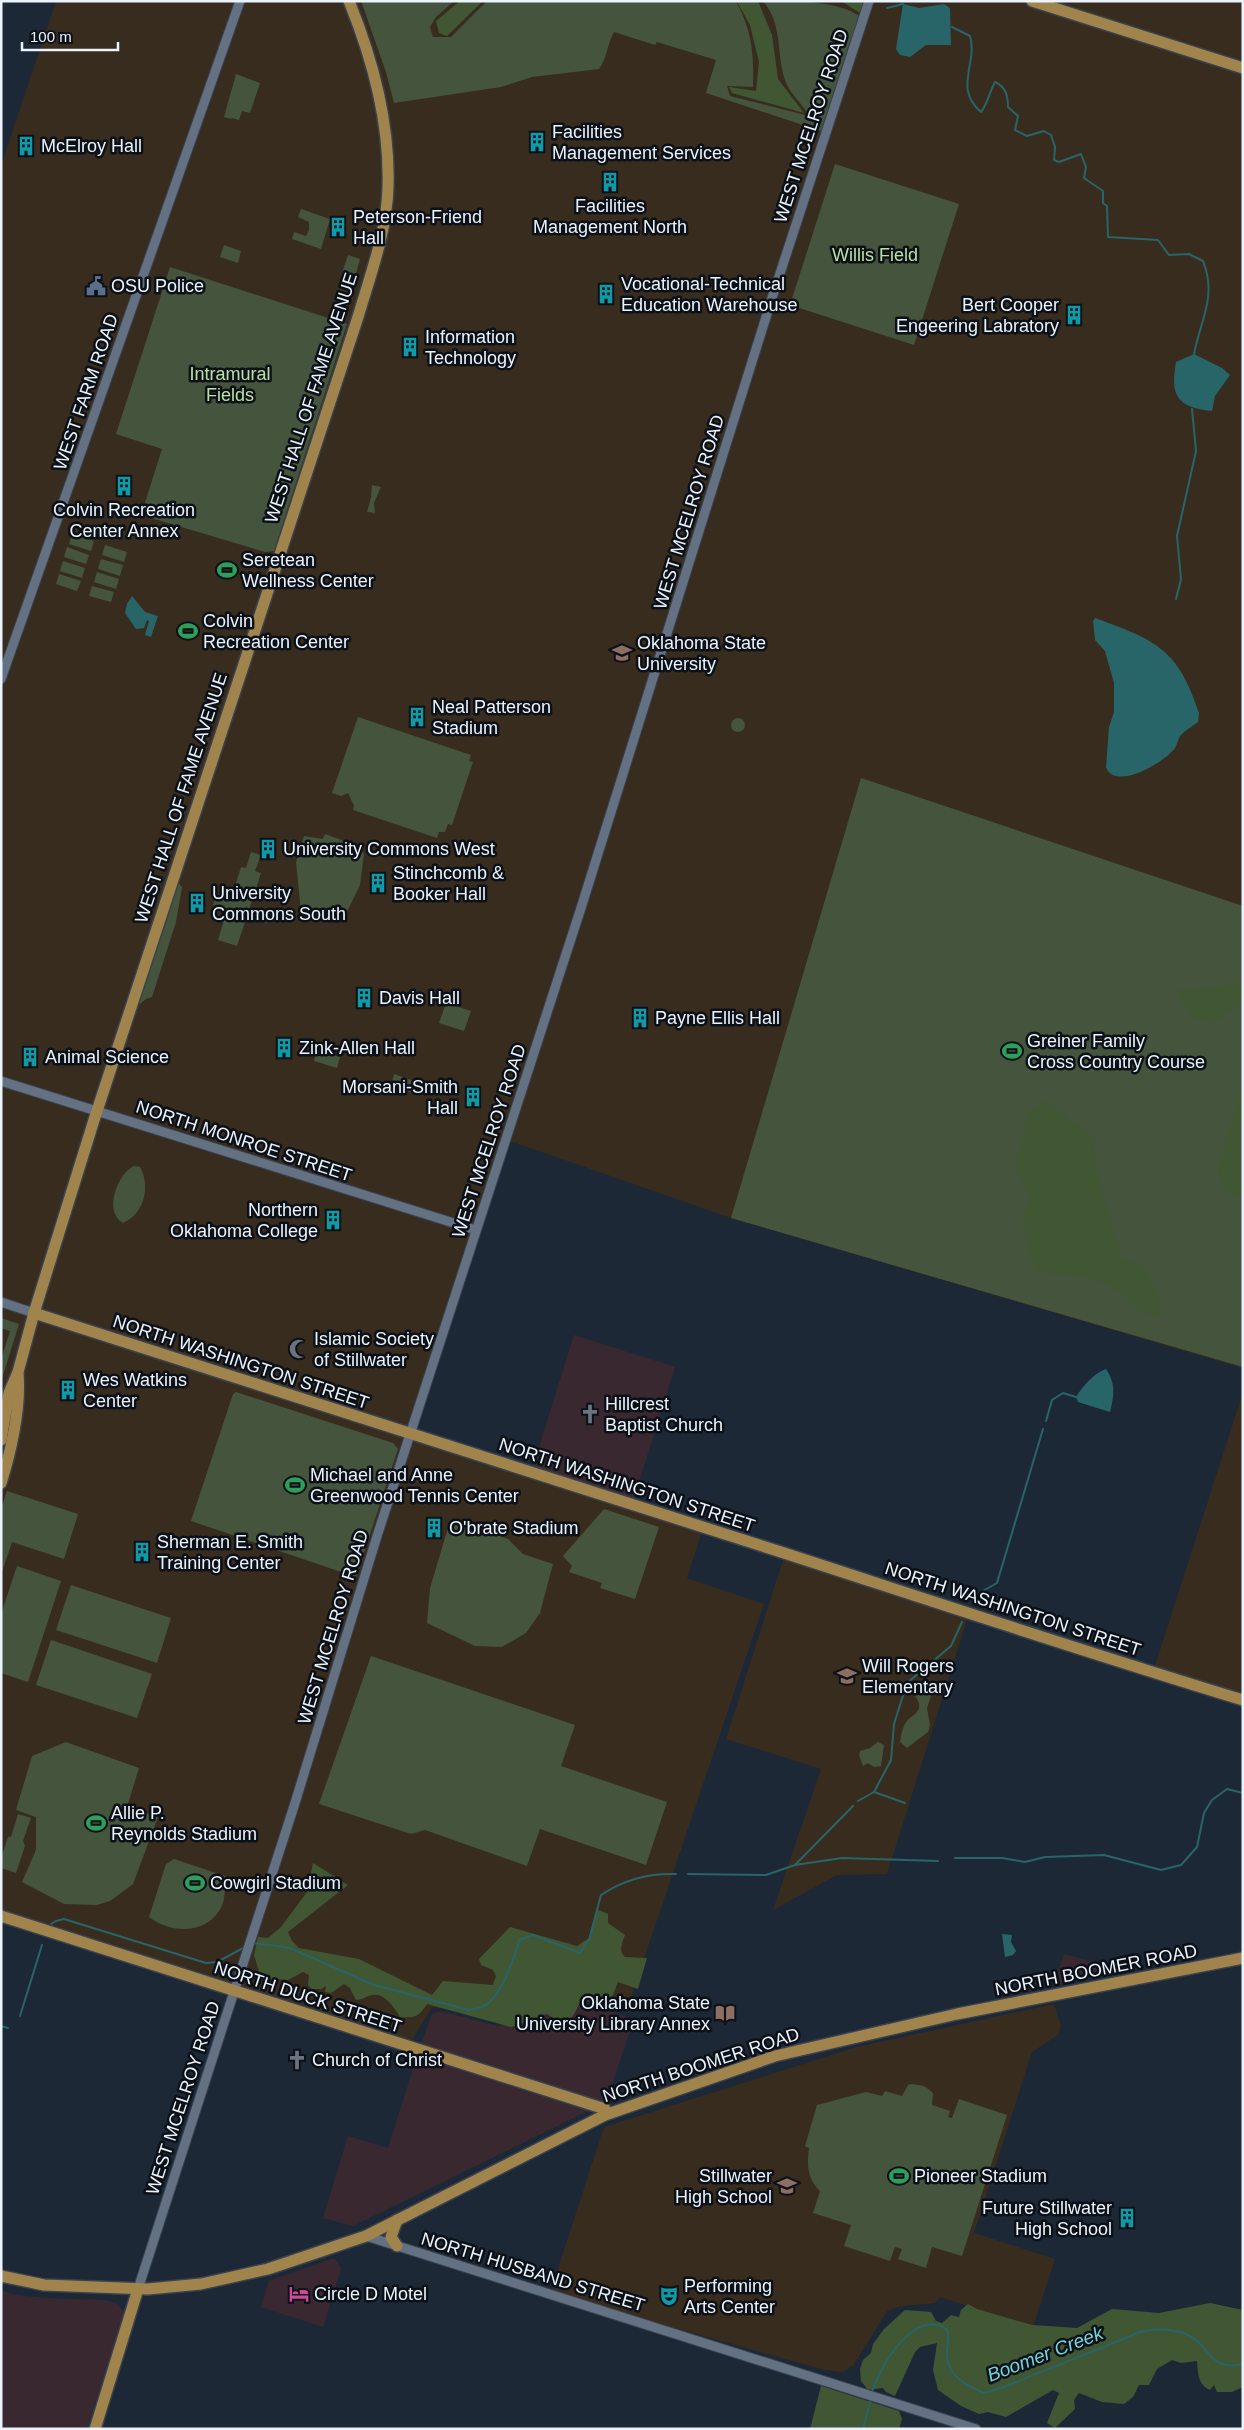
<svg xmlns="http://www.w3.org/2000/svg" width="1244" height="2430" font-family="Arial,sans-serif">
<rect width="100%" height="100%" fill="#1d2837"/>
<g fill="#3a2831">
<polygon points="574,1335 675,1367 632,1504 531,1473"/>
<polygon points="1064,1954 1097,1963 1100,1977 1061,1984 1058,1981 1058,1971"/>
<polygon points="585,2004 634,2019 604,2109 419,2050 432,2014 440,2011 498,2026 517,2021 541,2007 570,2007"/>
<polygon points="417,2056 588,2111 353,2226 323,2218 348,2136 388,2148"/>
<polygon points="331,2259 335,2259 341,2268 323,2327 261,2307 269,2281"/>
<polygon points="1,2290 16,2295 45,2298 105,2300 116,2303 124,2312 87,2429 1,2429"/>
</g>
<g fill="#382c1e">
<polygon points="56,1 1243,1 1243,1368 731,1218 507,1140 411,1435 701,1534 687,1578 764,1604 629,2003 547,1999 505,2017 432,2007 412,2040 1,1909 1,166"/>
<polygon points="1243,1392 1243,1700 1153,1672"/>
<polygon points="785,1554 969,1613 887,1874 837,1875 773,1910 821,1769 726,1739"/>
<polygon points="1054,2004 1061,2026 1058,2035 1032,2052 974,2233 1055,2259 1033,2327 940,2297 935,2303 902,2306 887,2311 853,2366 842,2372 821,2369 550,2293 604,2127 857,2047"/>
</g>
<g fill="#45543c">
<path d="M361,1H454L436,17L430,27L433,37H451L487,1H736C752,32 754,52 753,87L727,86L730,96L809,116C803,104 789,93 785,80C776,53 783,24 763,1C792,1 837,0 859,16L821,131L706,93L716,60L657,42L655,45L614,32C607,44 607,59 599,69L532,77L501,87L394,103L386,72Z"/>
<polygon points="236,74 260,83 250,113 242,111 239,120 232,118 231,119 224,117"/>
<polygon points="835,164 959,204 914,345 790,305"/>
<polygon points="301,209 330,219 321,249 292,239 294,232 306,236 309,230 309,222 298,217"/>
<polygon points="224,245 241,251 238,263 220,257"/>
<polygon points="348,255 360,259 355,277 342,273"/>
<polygon points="170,267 347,324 274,551 265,552 141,515 162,449 116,434"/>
<polygon points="372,485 381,487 374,503 375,513 367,512 371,497"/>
<polygon points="72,534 94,541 91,551 69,544"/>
<polygon points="105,545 127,552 124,562 102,555"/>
<polygon points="67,547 89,555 86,564 64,557"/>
<polygon points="101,559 123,565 120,576 98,569"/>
<polygon points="63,561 85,568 82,578 60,571"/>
<polygon points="97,572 119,579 116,589 94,582"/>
<polygon points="59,574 81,581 77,591 56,584"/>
<polygon points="92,586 114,592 111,602 89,596"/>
<polygon points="358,717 471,755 469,761 473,762 452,825 448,824 445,832 439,832 437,838 353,810 354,806 348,793 341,796 332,793"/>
<circle cx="738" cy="725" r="7"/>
<polygon points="861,778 1243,906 1243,1367 731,1218"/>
<polygon points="325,834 358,846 364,854 360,885 344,918 338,922 301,912 296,862 304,836 323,839"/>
<polygon points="251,852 261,855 255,871 261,873 250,907 269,913 266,923 247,916 237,946 218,940 227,910 213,905 216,895 231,899 241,867 246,868"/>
<polygon points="173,877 182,887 176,922 152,997 146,999 128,1013"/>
<polygon points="446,1003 471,1011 464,1031 439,1023"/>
<polygon points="317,1050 340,1057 337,1068 314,1061"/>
<polygon points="394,1074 417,1082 413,1093 391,1086"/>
<path d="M134,1166L140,1167C151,1187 144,1214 123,1223C103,1212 117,1174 134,1166Z"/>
<polygon points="1,1318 19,1324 1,1382 1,1360 10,1331 1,1328"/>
<polygon points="236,1392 393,1443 398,1449 356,1577 191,1521 233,1394"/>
<polygon points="7,1491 78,1514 64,1559 12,1542 1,1575 1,1509"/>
<polygon points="604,1509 659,1527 635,1599 600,1588 602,1583 569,1572 572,1566 563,1556"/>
<polygon points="459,1521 508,1539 523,1554 553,1564 540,1613 526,1633 502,1647 475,1646 427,1623 430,1588 448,1528"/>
<polygon points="17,1566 61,1581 28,1682 1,1673 1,1614"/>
<polygon points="71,1585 171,1618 157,1663 56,1630"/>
<polygon points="51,1640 152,1674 137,1718 36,1685"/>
<polygon points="371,1656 575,1725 561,1766 667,1802 646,1865 540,1829 527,1866 425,1830 411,1834 319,1804"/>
<path d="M924,1687L929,1689L931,1696L927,1708L930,1725L928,1732L907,1748L900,1742C901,1737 902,1730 904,1726C908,1714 928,1714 915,1696Z"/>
<polygon points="66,1742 139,1768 127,1807 158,1817 133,1884 110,1901 97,1905 64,1904 22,1882 36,1850 36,1817 16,1810 32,1756"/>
<polygon points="878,1742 884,1745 881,1766 874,1767 868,1763 863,1766 859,1755 860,1751 870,1748"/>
<polygon points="18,1814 31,1818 23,1841 25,1846 16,1873 1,1868 1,1858 8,1837 11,1837"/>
<path d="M174,1859L225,1876C225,1887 226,1902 219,1911C203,1935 170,1933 149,1917L166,1864Z"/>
<path d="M911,2084C923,2086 923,2084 933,2093L932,2105L950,2111L948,2117L952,2118L959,2099L1007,2115L962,2256L932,2247L926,2268L898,2259L902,2249L895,2247L890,2261L844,2246L851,2225L813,2213L820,2191C807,2178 807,2165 809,2148L805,2146L817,2105L866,2092L882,2096L885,2091L902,2096L908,2085Z"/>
</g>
<g fill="#415734">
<polygon points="460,1 483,1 447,36 439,33 436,21"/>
<polygon points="758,1 772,35 778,79 804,113 732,93 729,87 756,91 759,62 750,25 737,2"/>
<polygon points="841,1 864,1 860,13"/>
<polygon points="1243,984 1243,1002 1210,1024 1191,1016 1176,991"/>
<polygon points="1243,1085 1243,1198 1229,1194 1217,1174"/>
<polygon points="1046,1101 1093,1137 1096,1170 1122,1259 1143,1266 1159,1295 1161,1318 1137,1310 1117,1290 1097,1280 1036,1270 1030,1254 1022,1219 1030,1198 1016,1169 1029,1111"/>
<path d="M313,1863L348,1885L288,1932L292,1941L299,1948L359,1959L432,1995L443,1981L493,1985L496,1976L493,1970L481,1965L479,1959L510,1927L577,1946L589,1938L596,1912L599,1910L608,1914V1923L625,1935C622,1943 618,1951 625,1957L647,1958L638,1989L618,1982L608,2007L582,1999L567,2027L547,2014C534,2017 524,2024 511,2027L427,2004C419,2017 414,2018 400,2017C395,2008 384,1992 372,1995C366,1996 363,2000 356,2000L350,1988L344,1984L331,1993L325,1992L326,1986L321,1989H312L308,1985L309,1975L303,1972L288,1980L261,1978L254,1955L258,1937L268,1938L281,1927L307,1892Z"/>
<path d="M1210,2303L1243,2310V2387L1232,2392H1217L1214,2385L1210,2390C1198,2385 1198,2373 1197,2361L1181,2363L1172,2360L1157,2369L1149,2385H1139L1133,2397L1124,2404L1102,2402L1079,2393L1074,2400L1075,2409L1055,2428L1047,2423L1059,2393L1053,2390L1006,2417L988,2412L979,2414L961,2406L938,2390L933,2370L937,2343L920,2347L915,2352L895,2396L886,2392L883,2388L868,2390L861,2381L860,2369L863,2360L871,2353L873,2344L884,2329L905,2310L931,2312L936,2321L942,2323L951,2315L959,2317L961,2310L968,2304L977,2309L1032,2325L1077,2328L1112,2309L1159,2313Z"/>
<polygon points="821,2386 899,2411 902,2419 899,2429 810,2429"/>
</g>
<g fill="#286569">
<polygon points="903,4 919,8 944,4 950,8 951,45 926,45 910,57 900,55 896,49"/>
<path d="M1194,354L1222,368L1230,375L1215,396L1212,411C1177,407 1170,396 1176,362Z"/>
<polygon points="132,596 145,612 158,616 151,637 145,635 149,621 147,620 144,628 136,629 125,613 127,604"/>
<path d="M1095,618C1155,640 1178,648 1199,713L1198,722C1193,726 1187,729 1182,734C1178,737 1178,743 1175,748C1165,762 1115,792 1106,767L1109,727L1114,712V683L1105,651L1095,640L1093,621Z"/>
<path d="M1106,1369C1116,1384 1114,1395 1110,1412L1078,1402L1076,1397C1083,1386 1094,1373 1106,1369Z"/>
<polygon points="1002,1934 1012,1935 1011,1942 1016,1951 1013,1955 1005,1957"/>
</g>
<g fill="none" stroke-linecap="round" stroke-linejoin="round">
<g stroke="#286569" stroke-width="2">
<polyline points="887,8 903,4"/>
<path d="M952,27L970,36C978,64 953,88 981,112C988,103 989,93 995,82C1006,87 1008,96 1008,107L1018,116L1015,130L1027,136L1044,131L1051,135L1055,147L1054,160L1059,162L1081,154L1086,167L1084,178L1103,191V203L1107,206L1108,237L1158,240L1169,255L1189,254L1203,261C1217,296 1201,319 1194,354"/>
<polyline points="1176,599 1181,579 1177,536 1196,451 1192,409"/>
<polyline points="1046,1421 1052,1400 1063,1393 1076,1397"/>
<polyline points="972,1597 997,1583 1043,1429"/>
<polyline points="874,1792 891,1760 894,1724 907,1683 951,1646 962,1622"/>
<polyline points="858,1801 874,1792 905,1803"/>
<polyline points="955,1858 1002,1858 1025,1862 1045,1857 1104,1855 1161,1870 1181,1865 1197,1847 1204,1813 1212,1800 1227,1789 1243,1793"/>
<polyline points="795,1865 853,1806"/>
<polyline points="688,1874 766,1875 795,1865 842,1858 938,1861"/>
<polyline points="51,1924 56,1921 64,1919 206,1963 217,1962 245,1947"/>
<path d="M254,1943L290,1948L374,1985L469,2010C474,2009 480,2008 484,2006C501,1997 515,1957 519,1940L533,1935L580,1953L589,1940L601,1895C623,1880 649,1873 676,1874"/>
<polyline points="20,2016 42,1945"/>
<polyline points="1,2026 8,2028"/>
<path d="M872,2392C880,2366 914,2308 947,2329C950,2340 946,2346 947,2356C947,2376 969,2387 984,2393L1001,2388L1143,2331C1160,2329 1174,2328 1190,2336C1209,2346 1211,2372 1243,2364"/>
<polyline points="863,2429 871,2399"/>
</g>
<defs>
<g id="minor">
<polyline points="1,679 240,1"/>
<polyline points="1,1081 476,1230"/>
<polyline points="1,1302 34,1313"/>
<polyline points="366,2236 976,2429"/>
<polyline points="138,2289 295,1803 378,1533 581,908 772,298 869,1"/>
</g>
<g id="major">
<polyline points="1032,1 1243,68"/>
<path d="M34,1313C283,1393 532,1472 781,1552C935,1602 1088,1653 1243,1700"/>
<path d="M1,1440L9,1393L18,1372L34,1313L94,1120L358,317C370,276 387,231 388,187C390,124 373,60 349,1"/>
<path d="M1,1483C11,1452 21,1407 18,1374"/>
<polyline points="1,1916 605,2109"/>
<polyline points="397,2246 391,2237 397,2220"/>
<polyline points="1,2276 44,2285 148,2289 201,2284 268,2269 366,2236 605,2115 775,2056 957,2014 1243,1958"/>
<polyline points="95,2429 138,2289"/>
</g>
</defs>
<use href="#minor" stroke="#39424f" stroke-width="11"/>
<use href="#major" stroke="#39424f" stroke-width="14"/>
<use href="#minor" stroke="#647183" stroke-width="9"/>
<use href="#major" stroke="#a1844c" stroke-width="11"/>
</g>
<defs>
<symbol id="building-bare" viewBox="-9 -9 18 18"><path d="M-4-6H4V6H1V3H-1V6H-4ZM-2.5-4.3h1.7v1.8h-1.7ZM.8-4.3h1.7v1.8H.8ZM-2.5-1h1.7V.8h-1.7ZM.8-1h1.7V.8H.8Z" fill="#0f9aa8" stroke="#0c1017" stroke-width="2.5" paint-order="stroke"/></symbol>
<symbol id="civic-bare" viewBox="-9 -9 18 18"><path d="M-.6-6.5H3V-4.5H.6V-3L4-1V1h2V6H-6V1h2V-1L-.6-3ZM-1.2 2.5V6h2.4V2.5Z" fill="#5c6f8a" stroke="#0c1017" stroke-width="2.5" paint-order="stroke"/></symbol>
<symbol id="stadium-bare" viewBox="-9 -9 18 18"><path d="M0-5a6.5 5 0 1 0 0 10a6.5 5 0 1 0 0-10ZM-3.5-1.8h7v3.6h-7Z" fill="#2e9e5b" stroke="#0c1017" stroke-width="2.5" paint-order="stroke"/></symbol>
<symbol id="university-bare" viewBox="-9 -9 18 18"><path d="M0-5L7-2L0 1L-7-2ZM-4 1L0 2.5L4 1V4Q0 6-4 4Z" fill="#8d6e63" stroke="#0c1017" stroke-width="2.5" paint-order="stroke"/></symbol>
<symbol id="mosque-bare" viewBox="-9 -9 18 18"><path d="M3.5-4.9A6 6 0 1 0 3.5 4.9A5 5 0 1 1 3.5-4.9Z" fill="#6b7280" stroke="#0c1017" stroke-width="2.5" paint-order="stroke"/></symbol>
<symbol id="church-bare" viewBox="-9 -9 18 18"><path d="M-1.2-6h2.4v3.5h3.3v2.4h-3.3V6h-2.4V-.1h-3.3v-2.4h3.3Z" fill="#6b7280" stroke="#0c1017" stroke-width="2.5" paint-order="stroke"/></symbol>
<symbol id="school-bare" viewBox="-9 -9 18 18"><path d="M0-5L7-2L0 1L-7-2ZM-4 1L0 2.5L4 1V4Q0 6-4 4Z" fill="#8d6e63" stroke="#0c1017" stroke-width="2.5" paint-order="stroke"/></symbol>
<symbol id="library-bare" viewBox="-9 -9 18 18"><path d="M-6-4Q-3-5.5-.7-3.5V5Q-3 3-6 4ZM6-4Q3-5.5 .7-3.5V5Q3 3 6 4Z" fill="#8d6e63" stroke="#0c1017" stroke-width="2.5" paint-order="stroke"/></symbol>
<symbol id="hotel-bare" viewBox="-9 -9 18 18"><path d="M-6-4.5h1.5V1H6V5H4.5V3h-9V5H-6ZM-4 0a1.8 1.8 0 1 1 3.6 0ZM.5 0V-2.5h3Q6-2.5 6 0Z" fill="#d1479c" stroke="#0c1017" stroke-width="2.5" paint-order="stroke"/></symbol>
<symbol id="theatre-bare" viewBox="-9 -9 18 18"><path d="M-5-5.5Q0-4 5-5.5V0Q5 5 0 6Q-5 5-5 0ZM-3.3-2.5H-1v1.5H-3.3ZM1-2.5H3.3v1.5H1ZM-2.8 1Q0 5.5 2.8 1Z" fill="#0f9aa8" stroke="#0c1017" stroke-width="2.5" paint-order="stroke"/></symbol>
</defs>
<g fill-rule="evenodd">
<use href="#building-bare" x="523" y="128" width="28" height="28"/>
<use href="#building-bare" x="12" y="132" width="28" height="28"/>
<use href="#building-bare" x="596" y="168" width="28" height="28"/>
<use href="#building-bare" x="324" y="213" width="28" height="28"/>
<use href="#civic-bare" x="82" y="272" width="28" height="28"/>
<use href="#building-bare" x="592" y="280" width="28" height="28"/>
<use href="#building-bare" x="1060" y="301" width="28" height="28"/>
<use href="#building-bare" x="396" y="333" width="28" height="28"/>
<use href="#building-bare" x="110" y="472" width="28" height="28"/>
<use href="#stadium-bare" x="213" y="556" width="28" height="28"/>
<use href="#stadium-bare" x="174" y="617" width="28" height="28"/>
<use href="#university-bare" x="608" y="639" width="28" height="28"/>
<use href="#building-bare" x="403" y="703" width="28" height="28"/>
<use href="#building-bare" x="254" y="835" width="28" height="28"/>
<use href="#building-bare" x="364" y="869" width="28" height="28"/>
<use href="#building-bare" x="183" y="889" width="28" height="28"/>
<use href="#building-bare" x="350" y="984" width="28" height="28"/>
<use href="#building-bare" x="626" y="1004" width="28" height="28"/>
<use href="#building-bare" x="270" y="1034" width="28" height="28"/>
<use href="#stadium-bare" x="998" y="1037" width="28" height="28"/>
<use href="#building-bare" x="16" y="1043" width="28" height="28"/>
<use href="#building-bare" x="459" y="1083" width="28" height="28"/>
<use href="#building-bare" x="319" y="1206" width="28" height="28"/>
<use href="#mosque-bare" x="285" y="1335" width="28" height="28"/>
<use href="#building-bare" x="54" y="1376" width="28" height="28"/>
<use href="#church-bare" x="576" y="1400" width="28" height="28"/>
<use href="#stadium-bare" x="281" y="1471" width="28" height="28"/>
<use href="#building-bare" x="420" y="1514" width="28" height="28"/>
<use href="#building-bare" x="128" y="1538" width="28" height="28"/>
<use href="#school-bare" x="833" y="1662" width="28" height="28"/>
<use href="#stadium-bare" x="82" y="1809" width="28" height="28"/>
<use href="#stadium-bare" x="181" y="1869" width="28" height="28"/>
<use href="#library-bare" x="711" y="1999" width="28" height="28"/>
<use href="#church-bare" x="283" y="2046" width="28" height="28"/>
<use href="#stadium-bare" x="885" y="2162" width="28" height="28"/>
<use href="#school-bare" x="773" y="2172" width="28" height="28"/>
<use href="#building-bare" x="1113" y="2204" width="28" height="28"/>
<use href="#hotel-bare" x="285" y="2280" width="28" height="28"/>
<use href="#theatre-bare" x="655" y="2282" width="28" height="28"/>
</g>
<g text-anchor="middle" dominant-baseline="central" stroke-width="5" stroke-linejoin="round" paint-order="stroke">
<g font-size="18" fill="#ebf3fd" stroke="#0c1017">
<text transform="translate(811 126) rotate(-72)">WEST MCELROY ROAD</text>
<text transform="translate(86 392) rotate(-71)">WEST FARM ROAD</text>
<text transform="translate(311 398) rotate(-72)">WEST HALL OF FAME AVENUE</text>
<text transform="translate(689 512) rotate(-73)">WEST MCELROY ROAD</text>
<text transform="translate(181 798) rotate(-72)">WEST HALL OF FAME AVENUE</text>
<text transform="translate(244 1141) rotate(18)">NORTH MONROE STREET</text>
<text transform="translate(489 1141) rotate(-72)">WEST MCELROY ROAD</text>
<text transform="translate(241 1362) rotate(18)">NORTH WASHINGTON STREET</text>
<text transform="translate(627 1485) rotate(18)">NORTH WASHINGTON STREET</text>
<text transform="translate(1013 1609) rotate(18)">NORTH WASHINGTON STREET</text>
<text transform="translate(333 1627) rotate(-73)">WEST MCELROY ROAD</text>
<text transform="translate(1096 1970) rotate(-11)">NORTH BOOMER ROAD</text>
<text transform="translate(308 1997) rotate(18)">NORTH DUCK STREET</text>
<text transform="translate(701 2065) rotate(-18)">NORTH BOOMER ROAD</text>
<text transform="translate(183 2098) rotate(-72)">WEST MCELROY ROAD</text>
<text transform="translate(533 2272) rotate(17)">NORTH HUSBAND STREET</text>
</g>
<g font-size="18" fill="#ebf3fd" stroke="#0c1017" text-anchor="start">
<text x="552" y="132">Facilities<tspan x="552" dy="21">Management Services</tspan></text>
<text x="41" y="146">McElroy Hall</text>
<text x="610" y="206" text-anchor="middle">Facilities<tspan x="610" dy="21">Management North</tspan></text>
<text x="353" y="217">Peterson-Friend<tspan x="353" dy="21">Hall</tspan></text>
<text x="621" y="284">Vocational-Technical<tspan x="621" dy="21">Education Warehouse</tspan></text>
<text x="111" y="286">OSU Police</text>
<text x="1059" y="305" text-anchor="end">Bert Cooper<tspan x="1059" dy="21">Engeering Labratory</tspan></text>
<text x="425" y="337">Information<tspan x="425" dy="21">Technology</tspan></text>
<text x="124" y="510" text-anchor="middle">Colvin Recreation<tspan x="124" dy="21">Center Annex</tspan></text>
<text x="242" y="560">Seretean<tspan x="242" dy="21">Wellness Center</tspan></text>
<text x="203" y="621">Colvin<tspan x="203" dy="21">Recreation Center</tspan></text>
<text x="637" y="643">Oklahoma State<tspan x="637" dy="21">University</tspan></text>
<text x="432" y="707">Neal Patterson<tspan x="432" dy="21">Stadium</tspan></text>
<text x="283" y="849">University Commons West</text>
<text x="393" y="873">Stinchcomb &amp;<tspan x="393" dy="21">Booker Hall</tspan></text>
<text x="212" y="893">University<tspan x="212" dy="21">Commons South</tspan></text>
<text x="379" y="998">Davis Hall</text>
<text x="655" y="1018">Payne Ellis Hall</text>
<text x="1027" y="1041">Greiner Family<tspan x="1027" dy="21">Cross Country Course</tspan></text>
<text x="299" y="1048">Zink-Allen Hall</text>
<text x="45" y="1057">Animal Science</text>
<text x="458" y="1087" text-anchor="end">Morsani-Smith<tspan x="458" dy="21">Hall</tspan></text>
<text x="318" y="1210" text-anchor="end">Northern<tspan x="318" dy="21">Oklahoma College</tspan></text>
<text x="314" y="1339">Islamic Society<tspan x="314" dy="21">of Stillwater</tspan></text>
<text x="83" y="1380">Wes Watkins<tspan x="83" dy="21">Center</tspan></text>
<text x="605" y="1404">Hillcrest<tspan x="605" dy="21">Baptist Church</tspan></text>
<text x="310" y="1475">Michael and Anne<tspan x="310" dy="21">Greenwood Tennis Center</tspan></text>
<text x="449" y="1528">O'brate Stadium</text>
<text x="157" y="1542">Sherman E. Smith<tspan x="157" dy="21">Training Center</tspan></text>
<text x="862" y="1666">Will Rogers<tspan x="862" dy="21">Elementary</tspan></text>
<text x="111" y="1813">Allie P.<tspan x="111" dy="21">Reynolds Stadium</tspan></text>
<text x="210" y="1883">Cowgirl Stadium</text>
<text x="710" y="2003" text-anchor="end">Oklahoma State<tspan x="710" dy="21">University Library Annex</tspan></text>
<text x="312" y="2060">Church of Christ</text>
<text x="772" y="2176" text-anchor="end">Stillwater<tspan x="772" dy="21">High School</tspan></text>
<text x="914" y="2176">Pioneer Stadium</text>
<text x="1112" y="2208" text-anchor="end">Future Stillwater<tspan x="1112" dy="21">High School</tspan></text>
<text x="684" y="2286">Performing<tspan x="684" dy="21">Arts Center</tspan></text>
<text x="314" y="2294">Circle D Motel</text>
</g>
<g font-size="18" fill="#bae1a3" stroke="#0c1017">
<text x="875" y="255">Willis Field</text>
<text x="230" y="374">Intramural<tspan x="230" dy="21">Fields</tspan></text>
</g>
<g font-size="19" font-style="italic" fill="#72d3da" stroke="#0c1017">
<text transform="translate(1045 2354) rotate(-21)">Boomer Creek</text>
</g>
</g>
<rect width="1244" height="2430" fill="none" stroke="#ebf3fd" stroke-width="5"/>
<path d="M22 42v8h96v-8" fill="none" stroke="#ebf3fd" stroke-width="2.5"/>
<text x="30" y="42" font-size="15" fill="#ebf3fd" stroke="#0c1017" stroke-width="4" paint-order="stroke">100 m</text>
</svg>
